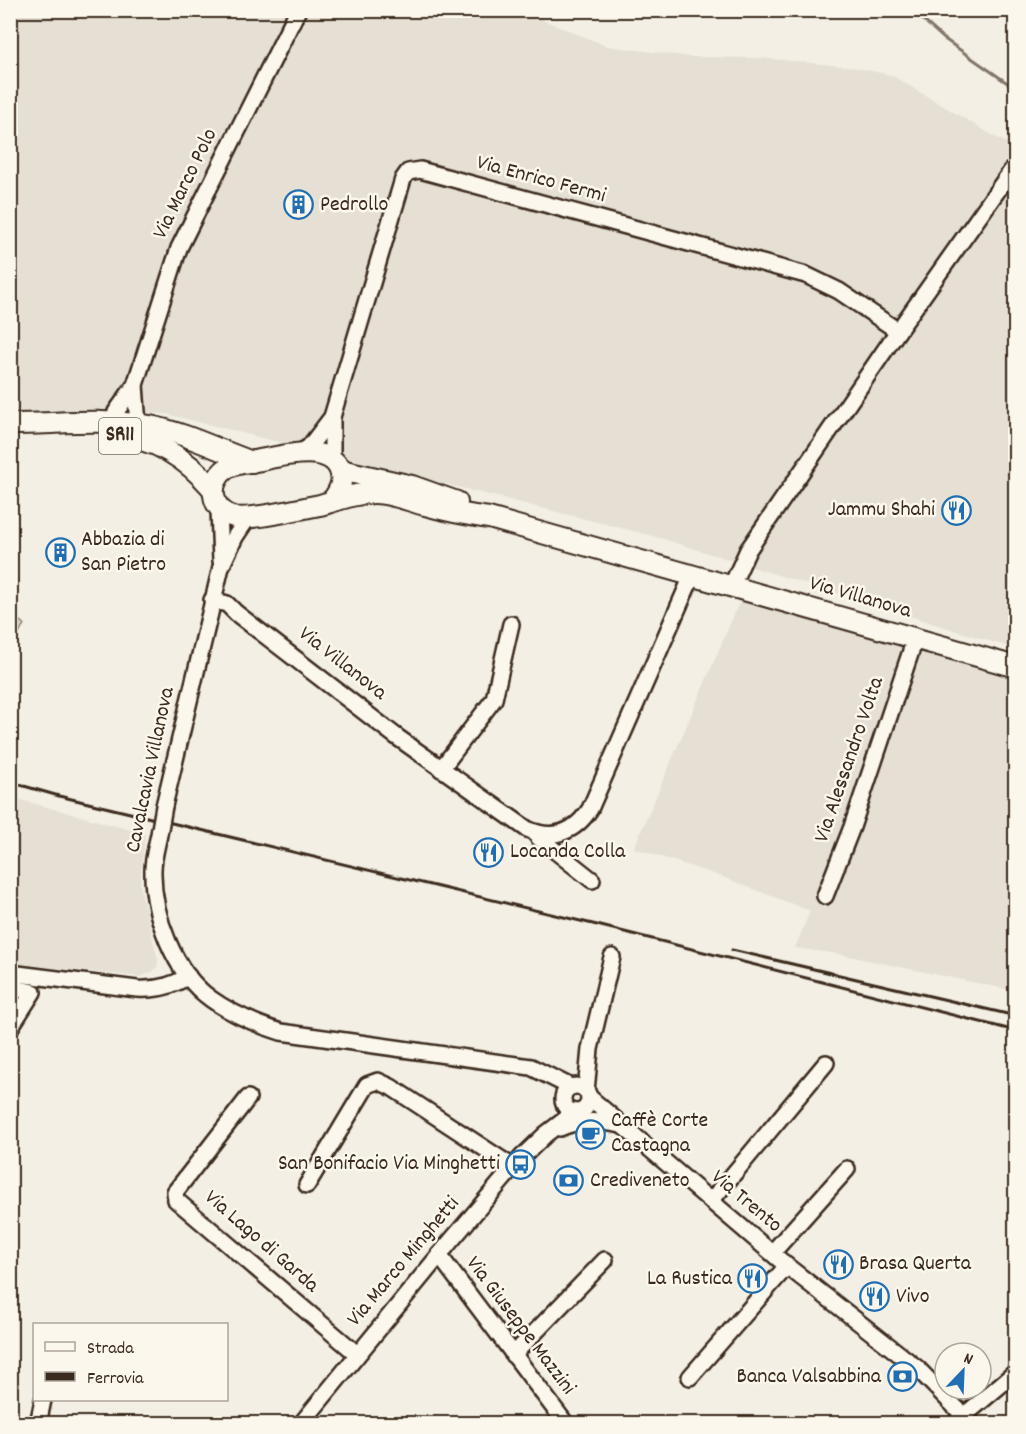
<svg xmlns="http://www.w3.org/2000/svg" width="1026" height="1434" font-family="Dekko,sans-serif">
<rect width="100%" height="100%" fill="#f3efe4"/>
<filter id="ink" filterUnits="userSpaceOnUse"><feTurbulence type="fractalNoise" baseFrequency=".0167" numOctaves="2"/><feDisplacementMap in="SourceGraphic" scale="12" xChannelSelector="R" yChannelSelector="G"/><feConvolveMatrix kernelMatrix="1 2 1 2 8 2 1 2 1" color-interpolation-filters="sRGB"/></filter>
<g filter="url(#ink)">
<g fill="#e5dfd4">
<polygon points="11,11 534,11 545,21 607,46 690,57 761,58 852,67 891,75 999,139 1015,146 1015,649 657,537 166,414 115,412 111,419 11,418"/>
<polygon points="740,601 1015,677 1015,991 839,954 795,948 810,911 720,876 634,848"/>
<polygon points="10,797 145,834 140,882 142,895 158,960 157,967 152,972 140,977 11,963"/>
</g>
<polygon fill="#d8d1c6" stroke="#8a7e72" stroke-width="1.5" points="11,615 24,624 11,650"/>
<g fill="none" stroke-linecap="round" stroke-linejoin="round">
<polyline stroke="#817468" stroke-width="3" points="912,10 943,38 1016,89"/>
<defs>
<g id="minor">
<polyline points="898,331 1012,170 1016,168"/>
<polyline points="332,417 332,455 334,462"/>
<polyline points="113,424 116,412 135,385"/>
<polyline points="138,425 135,385 179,248 298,10"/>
<polyline points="298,454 309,447 332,417 403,179 408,172 420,170 806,275 839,291 898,331 748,550 731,587"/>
<polyline points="219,509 221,561"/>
<path d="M212,600L227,604L236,613L397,737L527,829C553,841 575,832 590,809L692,576"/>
<polyline points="441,769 494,699 511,624"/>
<polyline points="164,806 221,567 235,537 247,519"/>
<path d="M160,829C158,842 153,856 153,870C152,914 174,973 211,999C233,1015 256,1024 281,1032L531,1067L571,1087"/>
<polyline points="535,833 539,838 592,880"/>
<polyline points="825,896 852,827 915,639"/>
<path d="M10,973L137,989C156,990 172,987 188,976"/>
<polyline points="10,987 33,992 10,1028"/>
<circle cx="576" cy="1099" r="13"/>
<polyline points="586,1091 590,1049 612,957"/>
<polyline points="589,1097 787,1266 917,1368 972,1424"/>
<polyline points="248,1098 175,1192 176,1200 357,1354"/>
<path d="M560,1128C580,1119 600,1121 621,1125"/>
<polyline points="307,1185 367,1085 378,1081 391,1087 513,1167"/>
<polyline points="711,1201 826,1063"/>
<polyline points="772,1253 847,1169"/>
<polyline points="439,1255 566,1424"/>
<polyline points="513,1355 605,1260"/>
<polyline points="690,1377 787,1266"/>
<polyline points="38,1424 43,1400"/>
<polyline points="301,1424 450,1242 522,1157 546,1134 575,1112"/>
<polyline points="954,1424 1016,1372"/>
</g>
<g id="major">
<path d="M10,424C56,424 105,418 150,426C185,433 218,450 252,462"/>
<path d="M112,436C153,435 188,460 213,489"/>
<polyline points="338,466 345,471 412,486 457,502"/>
<path d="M331,502C339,492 345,481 339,468C325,441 273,459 249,462C242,463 234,464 227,468C207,483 210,510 234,517C249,521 302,508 320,505C338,500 355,493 375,493C391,493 409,501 425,505C446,511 467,515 489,518L1016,667"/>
</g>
</defs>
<use href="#minor" stroke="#3b2a1e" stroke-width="20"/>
<use href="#major" stroke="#3b2a1e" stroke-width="24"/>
<use href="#minor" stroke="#fbf7ec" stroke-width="15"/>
<use href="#major" stroke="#fbf7ec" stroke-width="20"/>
<g stroke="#3b2a1e" stroke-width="3">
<polyline points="10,782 59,796 597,925 1016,1031"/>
<polyline points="732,950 1016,1016"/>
</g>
<defs>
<polyline id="minor-bridge" points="160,829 164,806"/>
</defs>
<use href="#minor-bridge" stroke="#3b2a1e" stroke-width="20" stroke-linecap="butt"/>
<use href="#minor-bridge" stroke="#fbf7ec" stroke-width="15"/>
</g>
</g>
<defs>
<symbol id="building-ring" viewBox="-11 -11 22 22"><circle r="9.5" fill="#fbf7ec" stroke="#1f6fb2" stroke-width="1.5"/><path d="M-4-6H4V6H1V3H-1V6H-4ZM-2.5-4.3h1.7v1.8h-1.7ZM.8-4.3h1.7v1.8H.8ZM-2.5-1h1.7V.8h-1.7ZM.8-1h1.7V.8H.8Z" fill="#1f6fb2"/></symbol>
<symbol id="restaurant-ring" viewBox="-11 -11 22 22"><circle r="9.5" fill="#fbf7ec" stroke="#1f6fb2" stroke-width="1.5"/><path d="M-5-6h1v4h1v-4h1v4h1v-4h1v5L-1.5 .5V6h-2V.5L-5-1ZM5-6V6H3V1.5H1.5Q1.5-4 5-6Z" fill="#1f6fb2"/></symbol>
<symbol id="cafe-ring" viewBox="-11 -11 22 22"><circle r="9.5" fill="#fbf7ec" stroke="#1f6fb2" stroke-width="1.5"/><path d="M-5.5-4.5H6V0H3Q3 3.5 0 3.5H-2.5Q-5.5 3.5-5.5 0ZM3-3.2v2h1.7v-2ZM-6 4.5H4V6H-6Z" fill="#1f6fb2"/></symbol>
<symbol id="bus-ring" viewBox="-11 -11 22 22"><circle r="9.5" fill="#fbf7ec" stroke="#1f6fb2" stroke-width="1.5"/><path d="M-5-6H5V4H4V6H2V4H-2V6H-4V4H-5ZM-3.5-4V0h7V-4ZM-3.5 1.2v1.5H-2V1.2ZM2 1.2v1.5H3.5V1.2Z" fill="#1f6fb2"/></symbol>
<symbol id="bank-ring" viewBox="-11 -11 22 22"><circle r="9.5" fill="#fbf7ec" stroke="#1f6fb2" stroke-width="1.5"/><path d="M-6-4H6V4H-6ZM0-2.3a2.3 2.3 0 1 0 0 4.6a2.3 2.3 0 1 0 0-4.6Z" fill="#1f6fb2"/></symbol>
</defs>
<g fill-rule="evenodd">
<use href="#building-ring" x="282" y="188" width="33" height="33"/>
<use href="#restaurant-ring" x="940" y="494" width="33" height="33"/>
<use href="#building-ring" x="44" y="536" width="33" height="33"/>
<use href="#restaurant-ring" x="472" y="836" width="33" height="33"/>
<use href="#cafe-ring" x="574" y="1118" width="33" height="33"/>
<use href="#bus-ring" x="504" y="1148" width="33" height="33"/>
<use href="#bank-ring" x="552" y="1164" width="33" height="33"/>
<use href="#restaurant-ring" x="822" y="1248" width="33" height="33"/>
<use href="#restaurant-ring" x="736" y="1262" width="33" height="33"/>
<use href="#restaurant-ring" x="858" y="1280" width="33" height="33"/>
<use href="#bank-ring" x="886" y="1360" width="33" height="33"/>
</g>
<g text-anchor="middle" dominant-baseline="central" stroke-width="5" stroke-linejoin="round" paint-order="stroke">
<rect fill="#fbf7ec" stroke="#75685c" stroke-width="1.5" x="99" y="418" width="42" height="36" rx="4.5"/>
<g font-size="21" font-weight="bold" fill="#3b2a1e">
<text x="120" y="436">SR11</text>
</g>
<g font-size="22" fill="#3b2a1e" stroke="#fbf7ec">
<text transform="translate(541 180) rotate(15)">Via Enrico Fermi</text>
<text transform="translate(186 184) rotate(-64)">Via Marco Polo</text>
<text transform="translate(860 598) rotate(16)">Via Villanova</text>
<text transform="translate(342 664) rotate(38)">Via Villanova</text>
<text transform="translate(850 760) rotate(-71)">Via Alessandro Volta</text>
<text transform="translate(151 770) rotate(-78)">Cavalcavia Villanova</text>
<text transform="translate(746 1202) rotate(40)">Via Trento</text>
<text transform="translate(261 1242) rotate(41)">Via Lago di Garda</text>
<text transform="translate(404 1262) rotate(-50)">Via Marco Minghetti</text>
<text transform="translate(520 1326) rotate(53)">Via Giuseppe Mazzini</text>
</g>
<g font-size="22" fill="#3b2a1e" stroke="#fbf7ec" text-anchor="start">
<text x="320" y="205">Pedrollo</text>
<text x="935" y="510" text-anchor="end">Jammu Shahi</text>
<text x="81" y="540">Abbazia di<tspan x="81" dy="25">San Pietro</tspan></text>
<text x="510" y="852">Locanda Colla</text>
<text x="611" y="1121">Caffè Corte<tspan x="611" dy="25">Castagna</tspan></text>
<text x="500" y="1164" text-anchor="end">San Bonifacio Via Minghetti</text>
<text x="590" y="1181">Crediveneto</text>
<text x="859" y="1264">Brasa Querta</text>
<text x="732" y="1279" text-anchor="end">La Rustica</text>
<text x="896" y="1297">Vivo</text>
<text x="881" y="1377" text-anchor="end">Banca Valsabbina</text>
</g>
</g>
<rect width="1026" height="1434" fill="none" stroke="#fbf7ec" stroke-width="36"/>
<rect x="18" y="18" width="990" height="1398" fill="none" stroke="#3b2a1e" stroke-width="2" filter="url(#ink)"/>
<rect x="33" y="1323" width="195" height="78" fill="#fbf7ec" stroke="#aea59a" stroke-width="1.5"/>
<rect x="45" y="1342" width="30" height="9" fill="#fbf7ec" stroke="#aea59a" stroke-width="1.5"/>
<text x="87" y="1353" font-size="18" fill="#3b2a1e">Strada</text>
<rect x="45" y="1372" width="30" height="9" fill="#3b2a1e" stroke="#aea59a" stroke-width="1.5"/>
<text x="87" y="1383" font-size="18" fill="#3b2a1e">Ferrovia</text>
<g transform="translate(963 1371) rotate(23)"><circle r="28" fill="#fbf7ec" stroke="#aea59a" stroke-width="1.5"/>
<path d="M0-4.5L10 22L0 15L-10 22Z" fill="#1f6fb2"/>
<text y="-9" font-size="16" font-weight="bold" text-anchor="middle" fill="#3b2a1e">N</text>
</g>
</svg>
